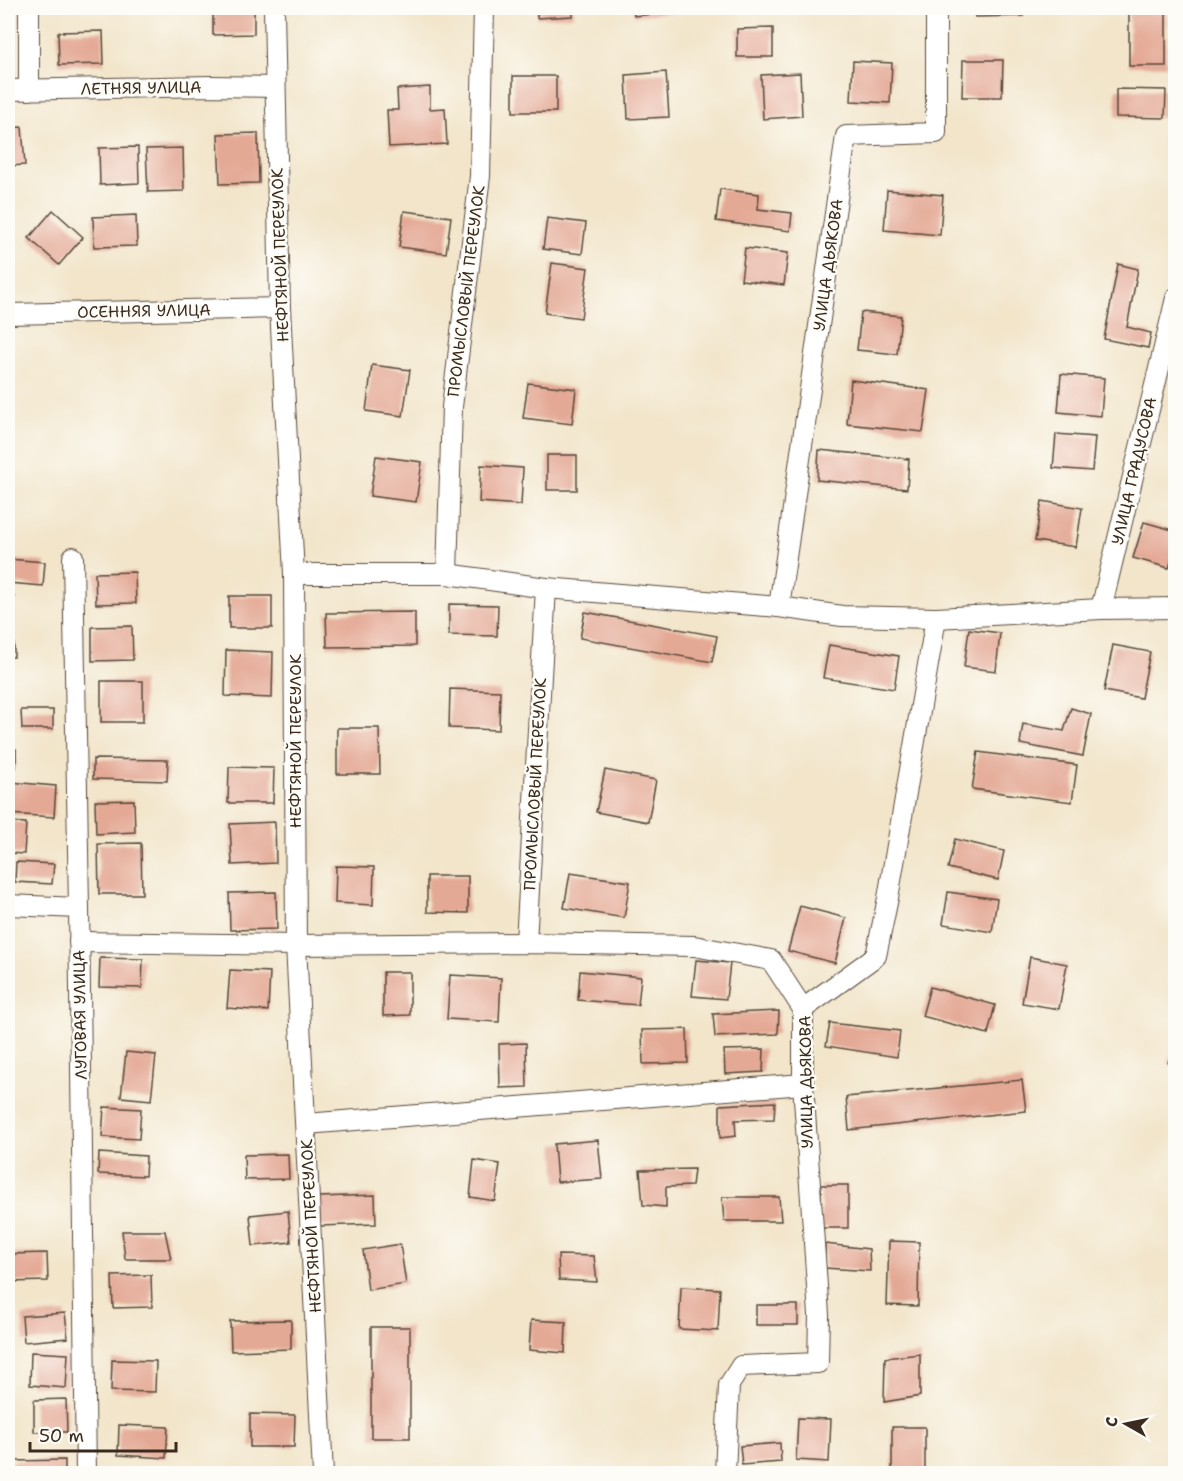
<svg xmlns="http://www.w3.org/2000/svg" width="1183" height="1481" font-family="'Shantell Sans',sans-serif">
<rect width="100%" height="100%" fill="#fdfcf7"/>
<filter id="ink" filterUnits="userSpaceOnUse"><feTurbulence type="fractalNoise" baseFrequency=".0167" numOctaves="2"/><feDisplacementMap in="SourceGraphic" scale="12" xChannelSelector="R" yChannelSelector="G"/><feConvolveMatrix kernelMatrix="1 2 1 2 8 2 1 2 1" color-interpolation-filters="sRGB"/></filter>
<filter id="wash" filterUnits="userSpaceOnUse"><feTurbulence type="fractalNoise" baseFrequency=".008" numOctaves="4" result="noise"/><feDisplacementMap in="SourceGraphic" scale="24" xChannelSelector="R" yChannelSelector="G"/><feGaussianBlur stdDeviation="1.35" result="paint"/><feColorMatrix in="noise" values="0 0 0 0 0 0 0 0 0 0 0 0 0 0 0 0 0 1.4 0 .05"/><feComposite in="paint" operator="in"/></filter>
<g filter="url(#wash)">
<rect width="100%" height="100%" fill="#f2e5ca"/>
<g id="blocks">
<g fill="#e4a995">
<polygon points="213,8 254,8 254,34 213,35"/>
<polygon points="537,8 573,8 573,16 537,18"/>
<polygon points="633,8 674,8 674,12 634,16"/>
<polygon points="975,8 1022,8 1023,16 975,17"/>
<rect x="1129" y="12" width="37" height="54"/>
<polygon points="773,28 773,57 737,57 737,29"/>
<polygon points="103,31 104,64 59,65 58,32"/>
<polygon points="963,60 1003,60 1002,97 962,97"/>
<polygon points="853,61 892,63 890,103 851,101"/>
<polygon points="666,72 669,117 628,119 626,75"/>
<polygon points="800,73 802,116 763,119 761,75"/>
<rect x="513" y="76" width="43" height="36"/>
<polygon points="430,87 430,109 445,108 447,144 389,147 387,110 398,110 397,89"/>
<polygon points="1116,89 1166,90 1165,118 1116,117"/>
<polygon points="22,127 25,165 8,166 8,128"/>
<polygon points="258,133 259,183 220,184 218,134"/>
<polygon points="138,147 139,183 100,185 99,148"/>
<polygon points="183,148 184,191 148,192 146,149"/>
<polygon points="720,189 759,194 758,209 792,213 790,231 716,221"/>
<polygon points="887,190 943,195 940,235 884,230"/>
<polygon points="53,210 83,237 59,265 29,238"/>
<polygon points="404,211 451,217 446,253 399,247"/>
<polygon points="136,215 137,246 94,247 93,217"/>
<polygon points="547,218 586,223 582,254 543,249"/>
<polygon points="745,248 788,253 784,285 741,280"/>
<polygon points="552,263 588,268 581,318 545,313"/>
<polygon points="1118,264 1138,269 1127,327 1151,333 1148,348 1104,339"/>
<polygon points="861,312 901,316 897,354 857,350"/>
<polygon points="372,365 410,370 403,416 366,411"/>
<polygon points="1061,374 1104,378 1101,416 1058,412"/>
<polygon points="851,380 929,390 923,432 847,424"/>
<polygon points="528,383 576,389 572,424 523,418"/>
<polygon points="1056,434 1095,437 1092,471 1053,468"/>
<polygon points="819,450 909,459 907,489 817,480"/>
<rect x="547" y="455" width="30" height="35"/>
<polygon points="376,456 422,462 416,502 370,496"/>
<polygon points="481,465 523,468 521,505 479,502"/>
<polygon points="1042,501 1082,508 1076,547 1035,541"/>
<polygon points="1144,522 1176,531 1176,546 1169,568 1133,558"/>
<polygon points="8,559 45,562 43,586 8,583"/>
<polygon points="135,572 136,603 96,604 95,573"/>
<rect x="8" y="596" width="6" height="61"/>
<rect x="229" y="596" width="43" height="32"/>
<polygon points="449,604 498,605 497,636 449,635"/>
<polygon points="415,612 415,646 327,647 326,613"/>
<polygon points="585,612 717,636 712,662 580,638"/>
<polygon points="132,626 133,660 92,661 92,627"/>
<polygon points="969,629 1000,633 996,671 964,667"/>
<polygon points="829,645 899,656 894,689 823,678"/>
<polygon points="1113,645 1150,652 1141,698 1104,691"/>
<polygon points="226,650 273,652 272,698 225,696"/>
<rect x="101" y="681" width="42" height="41"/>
<polygon points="450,689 500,691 499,730 449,728"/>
<polygon points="1071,708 1091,714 1083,756 1020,744 1023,724 1064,731"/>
<polygon points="21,710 53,710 53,729 22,729"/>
<polygon points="337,728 379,728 380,774 337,774"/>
<rect x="8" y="749" width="8" height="19"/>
<polygon points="978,752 1077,765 1072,802 972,789"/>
<polygon points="93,759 168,760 167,781 93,779"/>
<polygon points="229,767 274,768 273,803 228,803"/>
<polygon points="605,770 656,780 648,822 596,812"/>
<polygon points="10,782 56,786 54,817 8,814"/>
<polygon points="134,800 135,832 96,834 95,801"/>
<polygon points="8,822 26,823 24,854 8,853"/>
<polygon points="275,822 276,863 232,865 230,824"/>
<polygon points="955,839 1004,851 998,880 948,868"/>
<polygon points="141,843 142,894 99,894 98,844"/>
<polygon points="16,862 54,864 52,884 15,882"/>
<polygon points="336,866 374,867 373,905 335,903"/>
<polygon points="570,873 630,882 624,918 564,908"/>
<polygon points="427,876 468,876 468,913 427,912"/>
<polygon points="276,892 277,929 230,930 229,893"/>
<polygon points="948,892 997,899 992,932 943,924"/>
<polygon points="800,906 846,918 835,963 788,951"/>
<polygon points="1030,957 1067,964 1059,1009 1022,1003"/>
<polygon points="100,958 143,959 142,988 99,987"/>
<polygon points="696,960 730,963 726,999 692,996"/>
<polygon points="230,970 270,972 268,1011 227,1008"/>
<polygon points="580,971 641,977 638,1005 578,1000"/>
<polygon points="383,972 410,972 410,1015 383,1016"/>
<polygon points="450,975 501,978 499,1022 447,1019"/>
<polygon points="930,987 995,1005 988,1034 922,1016"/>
<polygon points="779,1011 778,1034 715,1037 713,1014"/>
<polygon points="830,1023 900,1031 897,1057 826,1046"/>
<polygon points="687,1029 688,1063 643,1064 642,1030"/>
<polygon points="1176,1042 1176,1066 1168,1063"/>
<polygon points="526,1043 527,1087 500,1088 499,1044"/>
<polygon points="764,1049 763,1072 725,1074 724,1050"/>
<polygon points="126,1052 156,1055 151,1100 121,1097"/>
<polygon points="1022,1080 1026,1111 849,1130 846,1097"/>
<polygon points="775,1102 774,1119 735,1120 736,1136 720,1138 720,1105"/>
<polygon points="104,1107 141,1109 139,1139 102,1137"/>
<polygon points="598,1140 602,1179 557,1182 554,1144"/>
<polygon points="99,1153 146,1156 145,1176 98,1174"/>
<polygon points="288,1154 289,1179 245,1180 244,1155"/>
<polygon points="474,1160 500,1164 495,1201 470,1197"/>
<polygon points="694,1169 692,1186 666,1187 666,1207 643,1205 640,1170"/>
<rect x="821" y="1185" width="27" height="43"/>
<polygon points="375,1195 376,1224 320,1226 319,1197"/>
<polygon points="722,1197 779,1197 781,1221 724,1221"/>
<polygon points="288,1211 291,1242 253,1246 250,1215"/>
<polygon points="122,1231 165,1231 171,1259 125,1259"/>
<polygon points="889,1241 919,1242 918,1306 887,1305"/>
<polygon points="400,1244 406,1284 368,1290 363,1250"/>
<polygon points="825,1244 869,1249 870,1271 825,1268"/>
<polygon points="47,1253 48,1281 8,1282 8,1254"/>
<polygon points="558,1255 594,1256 597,1282 559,1280"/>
<polygon points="151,1275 152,1307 113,1308 112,1276"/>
<polygon points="681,1287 720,1289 718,1331 679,1329"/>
<rect x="756" y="1305" width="42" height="20"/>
<polygon points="65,1313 68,1338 24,1342 22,1316"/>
<polygon points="291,1320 291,1349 231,1351 230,1321"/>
<polygon points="531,1320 566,1322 565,1353 529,1350"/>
<rect x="371" y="1327" width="39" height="111"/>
<polygon points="31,1352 68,1354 66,1388 30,1385"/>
<polygon points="920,1354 920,1396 884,1402 885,1358"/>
<polygon points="112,1360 156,1361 155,1392 111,1391"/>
<polygon points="66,1399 67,1432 34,1432 34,1400"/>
<polygon points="250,1414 295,1415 294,1447 250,1447"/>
<polygon points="798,1418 831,1419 829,1462 796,1460"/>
<polygon points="119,1425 168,1427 166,1458 118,1455"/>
<rect x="892" y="1427" width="33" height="47"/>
<polygon points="780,1443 781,1462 742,1465 740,1446"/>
<polygon points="65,1460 65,1474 12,1474 12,1461"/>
</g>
</g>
</g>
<g filter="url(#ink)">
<use href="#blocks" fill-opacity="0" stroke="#564638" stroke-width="1.5"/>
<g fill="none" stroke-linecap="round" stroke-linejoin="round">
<defs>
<g id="street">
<polyline points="274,8 280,308 294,574 296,945 323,1474"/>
<polyline points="8,90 211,86 275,87"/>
<polyline points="29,90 29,8"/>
<polyline points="8,314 280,308"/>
<polyline points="73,557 79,908 86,1474"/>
<polyline points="294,574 447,574 546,588 779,607 842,616 936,618 1101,609 1176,608"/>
<polyline points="447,574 452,407 480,176 484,8"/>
<polyline points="779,607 846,136 936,133 936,8"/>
<polyline points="1101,609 1176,298"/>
<polyline points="8,905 79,908"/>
<polyline points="79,942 296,945 526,943 694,946 771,960 803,1009"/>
<polyline points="526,943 546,588"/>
<polyline points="306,1124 803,1084"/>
<polyline points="725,1474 729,1385 741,1366 818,1363 819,1315 803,1084 803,1009 876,956 888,898 936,618"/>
</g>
</defs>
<use href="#street" stroke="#564638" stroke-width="22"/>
<use href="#street" stroke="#fff" stroke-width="20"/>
</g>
</g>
<g text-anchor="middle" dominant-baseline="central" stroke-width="5" stroke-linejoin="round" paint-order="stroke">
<g font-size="16" fill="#3b2a1e" stroke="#fdfcf7">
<text transform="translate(141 88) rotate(-1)">ЛЕТНЯЯ УЛИЦА</text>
<text transform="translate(280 255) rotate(-92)">НЕФТЯНОЙ ПЕРЕУЛОК</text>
<text transform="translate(828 265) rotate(-82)">УЛИЦА ДЬЯКОВА</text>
<text transform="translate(466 291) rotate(-83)">ПРОМЫСЛОВЫЙ ПЕРЕУЛОК</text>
<text transform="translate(144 311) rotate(-1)">ОСЕННЯЯ УЛИЦА</text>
<text transform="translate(1134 471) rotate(-77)">УЛИЦА ГРАДУСОВА</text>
<text transform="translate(295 741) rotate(-90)">НЕФТЯНОЙ ПЕРЕУЛОК</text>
<text transform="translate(535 784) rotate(-87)">ПРОМЫСЛОВЫЙ ПЕРЕУЛОК</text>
<text transform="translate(80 1015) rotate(-91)">ЛУГОВАЯ УЛИЦА</text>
<text transform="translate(806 1082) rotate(-91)">УЛИЦА ДЬЯКОВА</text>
<text transform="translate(311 1226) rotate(-93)">НЕФТЯНОЙ ПЕРЕУЛОК</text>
</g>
</g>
<rect width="1183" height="1481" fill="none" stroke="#fdfcf7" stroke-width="30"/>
<g transform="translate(1126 1424) rotate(279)" stroke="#fdfcf7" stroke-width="4.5" paint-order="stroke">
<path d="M0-4.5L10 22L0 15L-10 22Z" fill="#3b2a1e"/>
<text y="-9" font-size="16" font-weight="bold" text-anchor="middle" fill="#3b2a1e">С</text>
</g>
<path d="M30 1442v9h146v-9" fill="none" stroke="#3b2a1e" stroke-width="3"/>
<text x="39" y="1442" font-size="18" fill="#3b2a1e" stroke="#fdfcf7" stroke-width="4.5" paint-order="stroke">50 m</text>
</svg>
